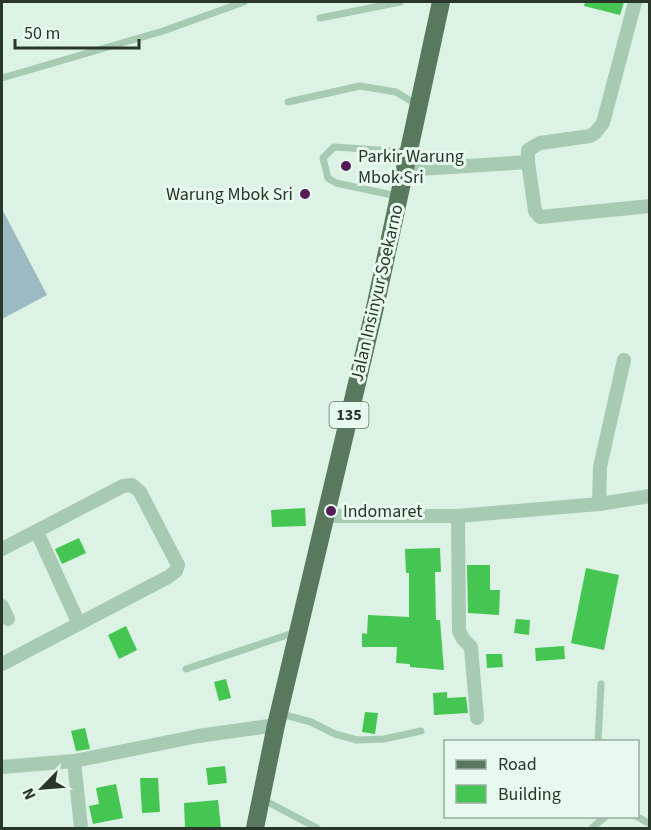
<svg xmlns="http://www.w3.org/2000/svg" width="651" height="830" font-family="'Source Sans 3',sans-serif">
<rect width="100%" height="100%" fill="#dbf2e4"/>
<polygon fill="#9bbac1" points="2,209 47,295 2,319"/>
<g fill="#45c652">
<polygon points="585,2 624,2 620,15 584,6"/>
<polygon points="305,508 306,526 272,527 271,510"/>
<polygon points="79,538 86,553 62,564 55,549"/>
<polygon points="440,548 441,572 435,572 436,620 440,620 444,670 410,667 410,664 396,663 397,647 362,647 362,633 367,634 368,615 409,617 409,573 406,573 405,549"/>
<polygon points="467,565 490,565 490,590 500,590 499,615 468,613"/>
<polygon points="586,568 619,575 604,650 571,643"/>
<polygon points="516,619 530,620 529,635 514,633"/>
<polygon points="126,626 137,650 119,659 108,635"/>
<polygon points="564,646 565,659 536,661 535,648"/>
<polygon points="486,654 502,654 503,667 487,668"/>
<polygon points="226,679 231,698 219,701 214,682"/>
<polygon points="447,692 447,698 466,697 468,713 434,715 433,693"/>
<polygon points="365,712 378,713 375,734 362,732"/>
<polygon points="85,728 90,749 76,751 71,731"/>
<polygon points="225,766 227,783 208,785 206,768"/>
<polygon points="140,778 158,778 160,812 142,813"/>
<polygon points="116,784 123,818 93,824 89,806 99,804 96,788"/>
<polygon points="218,800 221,828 185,828 184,803"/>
</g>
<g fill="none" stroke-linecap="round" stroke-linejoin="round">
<g stroke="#a7cab2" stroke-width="7">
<polyline points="320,18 400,2"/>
<polyline points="2,78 163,31 244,2"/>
<polyline points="288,102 360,86 396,92 416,104"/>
<polyline points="397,196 336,183 328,178 323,158 334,147 408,152"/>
<polyline points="186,669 296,632"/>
<polyline points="281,714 311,722 335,734 357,740 384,739 421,731"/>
<polyline points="598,742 601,684"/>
<polyline points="262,799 317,828"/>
<polyline points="636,816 650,824"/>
<polyline points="592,828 606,816"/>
</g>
<g stroke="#a7cab2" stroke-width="14">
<polyline points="528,162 535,211 540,217 650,206"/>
<polyline points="404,170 528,162 528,150 540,143 590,136 595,133 603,123 635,2"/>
<polyline points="599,504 600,467 624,360"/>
<polyline points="326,516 458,516 599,504 650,496"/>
<polyline points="458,516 459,631 463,639 471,647 477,718"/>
<polyline points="37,532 79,624"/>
<polyline points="2,549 123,486 132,485 140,492 178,565 176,571 168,577 2,664"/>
<polyline points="2,606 8,619"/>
<polyline points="74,761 81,828"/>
<polyline points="2,767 74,761 198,736 276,725"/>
</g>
<polyline stroke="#59795f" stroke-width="18" points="255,828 276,725 376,303 441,2"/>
</g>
<g fill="#541d58" stroke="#e8faef" stroke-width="2">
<circle cx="346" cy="166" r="6"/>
<circle cx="305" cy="194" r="6"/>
<circle cx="331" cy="511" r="6"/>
</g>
<g text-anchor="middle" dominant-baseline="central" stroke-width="6" stroke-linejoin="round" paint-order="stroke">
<rect fill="#e8faef" stroke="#627265" stroke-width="1.5" x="329.5" y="402" width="39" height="26" rx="4.5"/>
<g font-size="16" font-weight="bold" fill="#28372a">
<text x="349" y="415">135</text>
</g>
<g font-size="18" fill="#28372a" stroke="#e8faef" text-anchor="start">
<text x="358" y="156">Parkir Warung<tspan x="358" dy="21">Mbok Sri</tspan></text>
<text x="293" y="194" text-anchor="end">Warung Mbok Sri</text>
<text x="343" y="511">Indomaret</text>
</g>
<g font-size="18" fill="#28372a" stroke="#e8faef">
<text transform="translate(377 293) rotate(-77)">Jalan Insinyur Soekarno</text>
</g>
</g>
<rect width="651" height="830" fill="none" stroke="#28372a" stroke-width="6"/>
<rect x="444" y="740" width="195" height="78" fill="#e8faef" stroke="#9baca0" stroke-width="1.5"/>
<rect x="456" y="760" width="30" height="9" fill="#59795f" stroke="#9baca0" stroke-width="1.5"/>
<text x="498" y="770" font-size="18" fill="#28372a">Road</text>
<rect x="456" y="785" width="30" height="18" fill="#45c652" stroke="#9baca0" stroke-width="1.5"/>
<text x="498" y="800" font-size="18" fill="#28372a">Building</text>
<g transform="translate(42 788) rotate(245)" stroke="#e8faef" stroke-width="4.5" paint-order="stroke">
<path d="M0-4.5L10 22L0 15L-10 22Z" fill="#28372a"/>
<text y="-9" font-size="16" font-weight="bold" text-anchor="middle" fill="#28372a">N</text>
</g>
<path d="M15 39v9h124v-9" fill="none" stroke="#28372a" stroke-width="3"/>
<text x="24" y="39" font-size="18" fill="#28372a" stroke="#e8faef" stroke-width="4.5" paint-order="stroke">50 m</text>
</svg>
